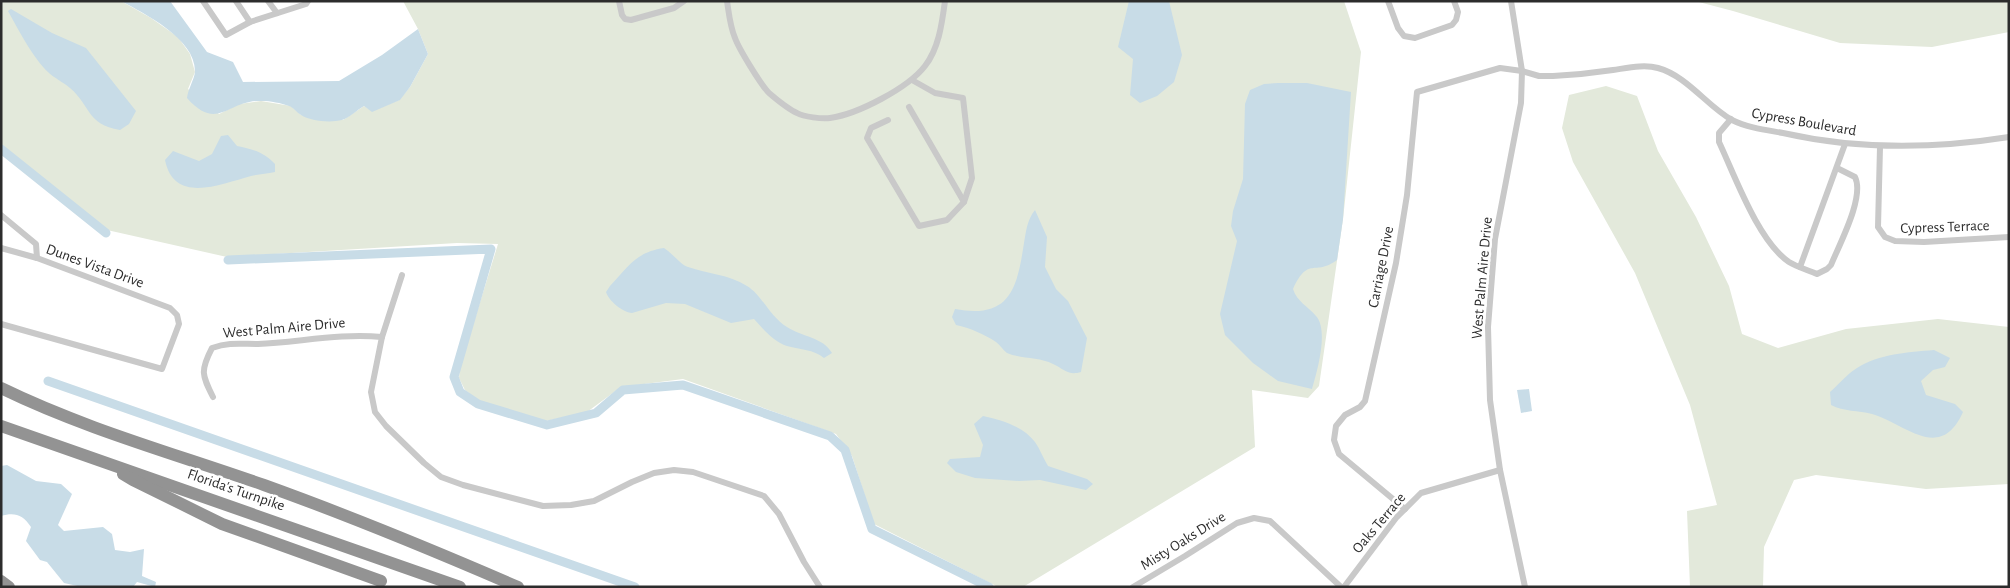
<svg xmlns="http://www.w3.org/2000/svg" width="2010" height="588" font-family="'Alegreya Sans',sans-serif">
<rect width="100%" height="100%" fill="#fff"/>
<g fill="#e3e9db">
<polygon points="1,1 121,1 151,18 178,37 190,54 195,72 188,89 219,114 239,104 261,101 291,106 301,115 343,120 364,106 372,111 399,100 410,87 428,54 418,29 403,1 1344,1 1361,52 1343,219 1319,386 1308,398 1252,390 1255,447 1023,587 998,587 874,524 852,456 836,434 683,379 621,387 587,412 546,421 479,401 465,390 459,378 460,367 498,244 457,243 227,257 107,230 1,144"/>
<polygon points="1695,1 2009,1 2009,32 1932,47 1840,43 1733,11"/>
<polygon points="1606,86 1637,96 1658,151 1696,217 1729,286 1742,334 1778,348 1846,329 1938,319 2009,327 2009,484 1926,489 1816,475 1794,480 1764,547 1763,587 1690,587 1687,511 1717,505 1690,405 1635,273 1573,162 1562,128 1569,95"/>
</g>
<g fill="#c8dce7">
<path d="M121,1H170L207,52L233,62L243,82L339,81L382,55L418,29L428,54L410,87L400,100L372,112L364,106C357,110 349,118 342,120C330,123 310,121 301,115C296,112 293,107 289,106C281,103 270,101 262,101C228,99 218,133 187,98C188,89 194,80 195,72C196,39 145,14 121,1Z"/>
<polygon points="1129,1 1169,1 1182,55 1174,82 1157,96 1140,103 1130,95 1133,59 1118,47"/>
<path d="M11,9L52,33L86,48L136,111L129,124L120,130C86,124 91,106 70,88C63,82 54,78 48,72C33,58 18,29 8,11Z"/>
<path d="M1278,83H1307L1351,92L1343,219L1337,260C1314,277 1309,255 1293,289C1297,302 1308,306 1316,316C1329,330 1317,372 1312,389L1278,381L1253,363L1225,335L1220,314L1237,241L1231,226L1233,211L1243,179L1245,104L1250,90L1264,84Z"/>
<path d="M228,135L237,146C252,149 264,152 275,164V172C267,174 259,174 251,176C221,184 174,205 165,160L173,151L199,161L212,154L221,136Z"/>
<path d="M1035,210L1047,237L1045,267L1056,289L1068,301L1087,338L1081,372C1068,376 1064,369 1053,364C1039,357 1021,359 1007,353C1003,350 1000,345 996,342C984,334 970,328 956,325L952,317L955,309C1010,319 1017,289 1024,243C1026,231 1027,220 1035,210Z"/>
<path d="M664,248C672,253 681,265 688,267C708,274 728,274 747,286C762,295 770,317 787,327C802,337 823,337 832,353L824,358C813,349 801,350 787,346C774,342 763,329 754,319L731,323L685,304L666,303L632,313C622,312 609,301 606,292L610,286C628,267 636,252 664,248Z"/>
<path d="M1934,350L1950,358L1945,367L1933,370L1921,381L1926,395L1955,404L1963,412C1940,463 1906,424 1872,414C1858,410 1844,412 1831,405L1830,392C1838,385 1847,374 1857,368C1879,354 1908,352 1934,350Z"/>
<polygon points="1529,389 1532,411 1521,413 1517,390"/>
<path d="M983,416C1001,420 1023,426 1035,442C1040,449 1043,458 1048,466L1087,479L1093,484L1086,490L1040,480L1019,481L975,478L956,472L947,463L950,459L980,457L983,445L974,424Z"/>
<path d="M7,465L36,481L61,484L72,494L58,525L64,531L103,527L112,534L115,550L130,552L144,549L142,576L156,582L155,587L137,582L133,587H82L64,583L47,562L40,560L26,541L31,527C23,515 15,512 1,516V466Z"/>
</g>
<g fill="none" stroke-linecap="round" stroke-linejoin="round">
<g stroke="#c8dce7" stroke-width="9">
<polyline points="1,149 106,233"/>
<polyline points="228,260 491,249 454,377 460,392 478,404 547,425 596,413 623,390 683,385 830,436 845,450 872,529 989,587"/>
<polyline points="48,381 635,587"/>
</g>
<g stroke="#c9c9c9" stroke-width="6">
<polyline points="203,1 226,35 250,22 306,4 308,1"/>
<polyline points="236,1 250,22"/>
<polyline points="268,1 277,13"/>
<polyline points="619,1 622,15 625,19 631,20 674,8 684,1"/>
<path d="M727,1C729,14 730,26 735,38C739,49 761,85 769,93C776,99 788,109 797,113C804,117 822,119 830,118C858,114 908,88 925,66C939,48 942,23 945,1"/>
<polyline points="1388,1 1398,28 1404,36 1415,38 1452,25 1456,20 1458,12 1454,1"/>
<polyline points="1511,1 1522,71 1521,103 1495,239 1488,327 1490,400 1500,470 1525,587"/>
<polyline points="909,107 964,202"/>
<path d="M1731,119L1719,133V142C1735,176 1758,241 1789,262C1797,267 1808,270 1817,274L1827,269L1831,265C1839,245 1865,197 1855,177L1837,168"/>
<polyline points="888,120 871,128 867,138 919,226 947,220 964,202 972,178 963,98 935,93 912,80"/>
<polyline points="1880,147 1878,227 1885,237 1895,241 1924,242 2009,237"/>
<polyline points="1,215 36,244 37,258"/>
<polyline points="1,248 37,258 170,308 177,315 179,324 162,369 1,324"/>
<polyline points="1800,267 1845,144"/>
<polyline points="402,275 382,337 371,392 375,412 386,426 424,463 441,477 463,485 543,506 571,505 594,501 632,482 654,473 674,470 693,472 764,496 779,514 804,562 820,587"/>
<path d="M213,397C202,375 200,371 212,348C229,342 240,344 258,344C300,342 340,333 382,337"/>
<path d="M1405,509L1339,454L1334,440L1336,426L1345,415L1360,407L1365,401L1396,263L1407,195L1417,92L1500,68L1522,71L1539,76H1553C1573,75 1593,73 1613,70C1627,68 1644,64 1658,68C1687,76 1707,106 1732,120C1748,128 1766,130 1783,133C1858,150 1933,149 2009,137"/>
<polyline points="1133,587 1185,556 1237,523 1254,518 1270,521 1341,587"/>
<polyline points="1344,587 1396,518 1421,493 1500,470"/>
</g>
<g stroke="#939393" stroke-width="12">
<path d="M1,388C85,429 176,454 264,485C350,516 435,551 518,587"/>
<polyline points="1,426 460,587"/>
<polyline points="123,474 133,480 222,524 381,581"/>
<polyline points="1,581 9,587"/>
</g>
</g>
<g text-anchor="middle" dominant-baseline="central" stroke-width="5" stroke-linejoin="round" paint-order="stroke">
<g font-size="15" fill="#2c2c2c" stroke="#fff">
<text transform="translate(1804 122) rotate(10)">Cypress Boulevard</text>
<text transform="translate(1945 227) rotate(-2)">Cypress Terrace</text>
<text transform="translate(95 266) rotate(20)">Dunes Vista Drive</text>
<text transform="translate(1381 267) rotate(-79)">Carriage Drive</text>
<text transform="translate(1482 278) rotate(-85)">West Palm Aire Drive</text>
<text transform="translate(284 328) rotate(-5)">West Palm Aire Drive</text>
<text transform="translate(236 490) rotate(19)">Florida's Turnpike</text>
<text transform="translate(1379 523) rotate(-50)">Oaks Terrace</text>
<text transform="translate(1183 541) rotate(-32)">Misty Oaks Drive</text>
</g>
</g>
<rect width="2010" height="588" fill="none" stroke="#2c2c2c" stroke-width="5"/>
</svg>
